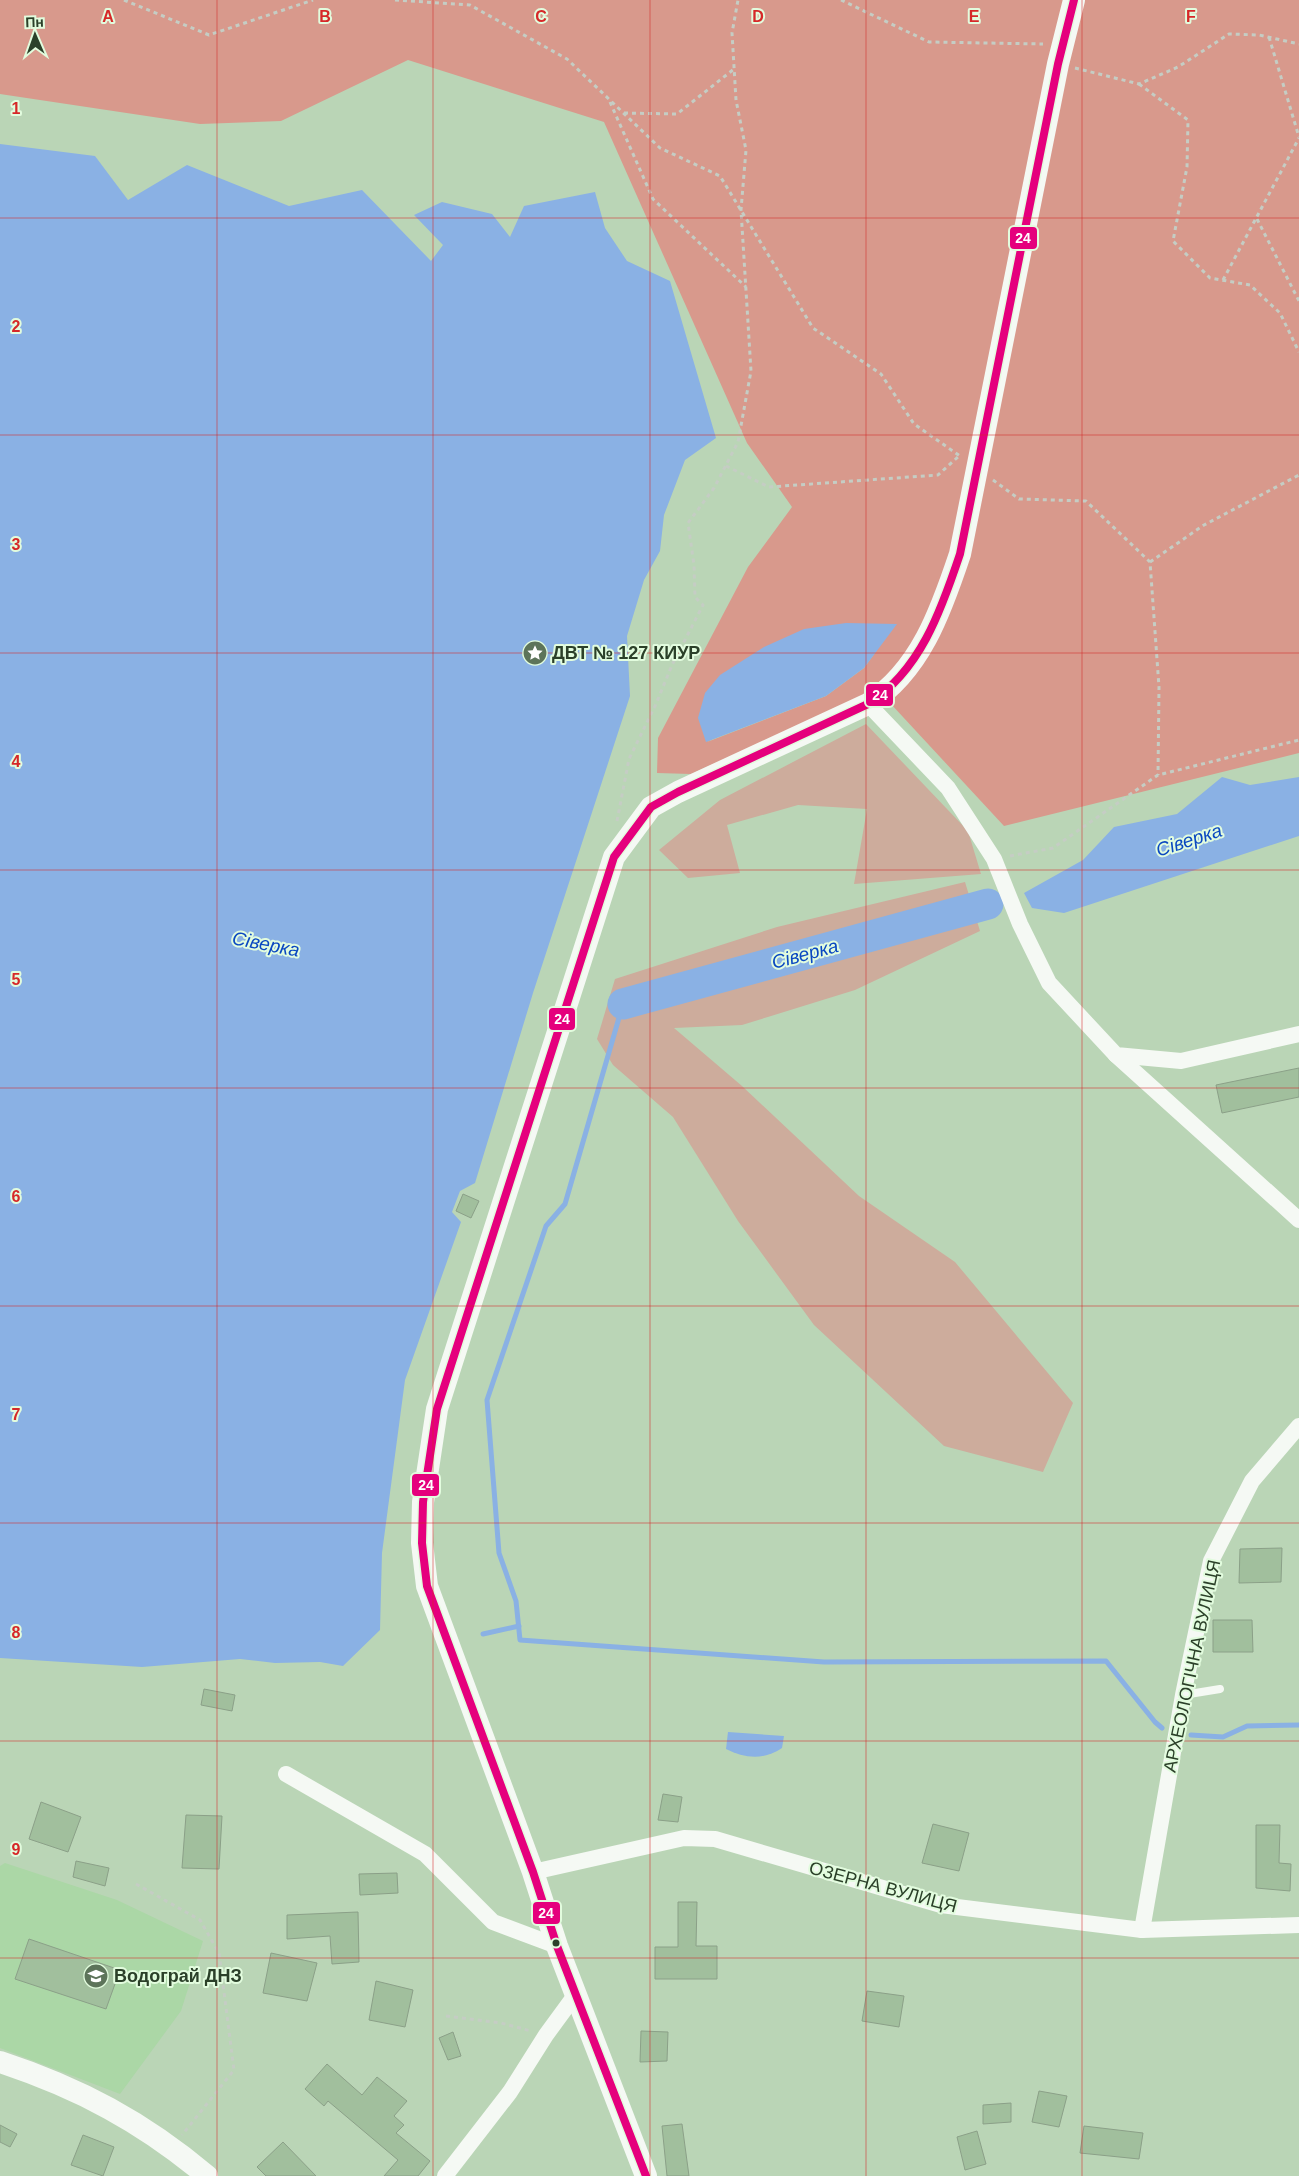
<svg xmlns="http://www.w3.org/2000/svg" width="1299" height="2176" font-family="Helvetica,sans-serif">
<rect width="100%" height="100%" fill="#bad5b6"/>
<polygon fill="#abd7a6" points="5,1863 117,1900 203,1941 181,2011 120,2094 0,2048 0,1866"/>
<g fill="#cdac9c">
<polygon points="866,724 968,831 981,874 854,884 867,809 798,805 727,825 740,873 688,878 659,850 720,800"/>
<polygon points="965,882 980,931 855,990 742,1025 674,1028 742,1086 859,1196 955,1262 1073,1403 1043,1472 944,1446 814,1325 738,1221 673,1117 613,1065 597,1039 615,979 777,927"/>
</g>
<path fill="#d8998c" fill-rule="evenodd" d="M0,0H1299V753L1004,826L878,690L691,774L657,773L658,738L748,567L792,507L747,443L604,122L408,60L281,121L200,124L0,94ZM877,650L864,668L826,696L707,742Z"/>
<g fill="#8ab1e4" fill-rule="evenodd">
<path d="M0,144L95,156L128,200L187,165L289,206L362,190L431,261L443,245L414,215L442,202L492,214L510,237L524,206L595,192L605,228L627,261L670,281L716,438L685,460L664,515L660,551L644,580L627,636L630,696L533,993L475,1183L460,1191L452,1212L461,1222L405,1380L382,1553L380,1630L343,1666L320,1662L275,1663L240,1659L142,1667L0,1658ZM529,644L544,647L548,652L546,658L541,663L526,661L522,655L524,648Z"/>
<polygon points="846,623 897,624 864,668 826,696 706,742 698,718 705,693 720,675 764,647 804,629"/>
<polygon points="1222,777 1250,785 1299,777 1299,836 1064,913 1032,908 1024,893 1083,860 1114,827 1177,814"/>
<path d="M728,1732L784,1736L782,1748C765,1760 745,1759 726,1749Z"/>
</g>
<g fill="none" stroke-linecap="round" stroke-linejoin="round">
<g stroke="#8ab1e4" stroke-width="5">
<polyline points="623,1004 565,1204 546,1226 487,1400 499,1553 516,1601 520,1640 824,1662 1106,1661 1155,1722 1162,1728"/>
<polyline points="483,1634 519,1626"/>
<polyline points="1191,1735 1223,1737 1247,1726 1299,1725"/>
</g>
<polyline stroke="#8ab1e4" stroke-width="31" points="623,1004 988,904"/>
</g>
<g fill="#a1bf9d" stroke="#8ba088">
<polygon points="1299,1068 1299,1097 1222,1113 1216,1085"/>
<polygon points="463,1194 479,1201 471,1218 456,1211"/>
<polygon points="1282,1548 1281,1582 1239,1583 1240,1549"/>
<polygon points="1213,1620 1252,1620 1253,1652 1213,1652"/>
<polygon points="204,1689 235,1695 232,1711 201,1705"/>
<polygon points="663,1794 682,1797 678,1822 658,1820"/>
<polygon points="41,1802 81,1817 68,1852 29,1839"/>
<polygon points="186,1815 222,1816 219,1869 182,1868"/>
<polygon points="933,1824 969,1833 959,1871 922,1863"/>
<polygon points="1256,1825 1280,1825 1279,1863 1291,1864 1290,1891 1256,1888"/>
<polygon points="76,1861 109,1868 105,1886 73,1877"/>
<polygon points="397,1873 398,1893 360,1895 359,1874"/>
<polygon points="678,1902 697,1902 696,1946 717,1946 717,1979 655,1979 655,1947 678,1947"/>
<polygon points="358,1912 359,1962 332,1964 330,1936 287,1939 287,1915"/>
<polygon points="29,1939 120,1970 106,2009 15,1979"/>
<polygon points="271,1953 317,1963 307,2001 263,1993"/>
<polygon points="376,1981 413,1990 405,2027 369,2020"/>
<polygon points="867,1991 904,1996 899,2027 862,2021"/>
<polygon points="641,2031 668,2032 667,2061 640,2062"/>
<polygon points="453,2032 461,2056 448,2060 439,2038"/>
<polygon points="327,2064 362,2095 377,2077 407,2101 394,2116 404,2125 396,2133 430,2161 418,2176 384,2176 398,2160 328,2101 324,2106 305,2089"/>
<polygon points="1039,2091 1067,2096 1059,2127 1032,2122"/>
<polygon points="1011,2103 1011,2122 983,2124 983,2105"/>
<polygon points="682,2124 689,2176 667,2176 662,2126"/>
<polygon points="0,2125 17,2134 10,2147 0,2142"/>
<polygon points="1084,2126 1143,2133 1139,2159 1080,2153"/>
<polygon points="977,2131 986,2164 965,2170 957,2137"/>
<polygon points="83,2135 114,2147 103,2176 71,2165"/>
<polygon points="283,2142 316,2176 266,2176 257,2167"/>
</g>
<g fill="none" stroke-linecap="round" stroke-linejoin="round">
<g stroke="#c5cdc4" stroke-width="3" stroke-dasharray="4 4" stroke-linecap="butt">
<polyline points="124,0 209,35 313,0"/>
<polyline points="395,0 470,5 567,59 660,148 720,176 813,328 881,374 914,424 960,456"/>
<polyline points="841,0 929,42 1043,44"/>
<polyline points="1269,37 1299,137"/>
<polyline points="1075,68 1139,84 1178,67 1229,34 1259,35 1299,44"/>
<polyline points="1139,84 1188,120 1187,167 1173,241 1210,278 1250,285 1280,313 1299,352"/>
<polyline points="610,102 653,199 746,287"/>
<polyline points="624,113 677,114 734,69"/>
<polyline points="1257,219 1299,301"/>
<polyline points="1223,280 1299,138"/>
<polyline points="726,466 769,487 938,475 959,456"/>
<polyline points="993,480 1019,499 1086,501 1150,562 1159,687 1158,775"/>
<polyline points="1150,562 1204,525 1299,475"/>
<polyline points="617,821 629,759 656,704 672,665 703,605 695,597 694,565 688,523 714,488 738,442 751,371 741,210 746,150 736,100 732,33 738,0"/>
<polyline points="1010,856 1053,848 1158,775 1299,740"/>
<polyline points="136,1884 200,1920 219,1953 234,2070 182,2135"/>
<polyline points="446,2016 501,2023 531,2031"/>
</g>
<polyline stroke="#f5f9f4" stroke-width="8" points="1183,1695 1220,1689"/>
<g stroke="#f5f9f4" stroke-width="16">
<polyline points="868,704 948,788 994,859 1020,924 1049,983 1116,1055 1181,1061 1299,1034"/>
<polyline points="1116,1055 1299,1220"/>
<polyline points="286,1774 425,1854 493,1922 557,1946"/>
<polyline points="533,1872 684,1838 715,1839 941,1905 1142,1930 1299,1925"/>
<polyline points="1142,1930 1183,1695 1211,1561 1252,1481 1299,1426"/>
<polyline points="445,2176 510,2092 546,2035 576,1994"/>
</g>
<g stroke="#f5f9f4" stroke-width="22">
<path d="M0,2062C79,2088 143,2122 207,2176"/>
<path d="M646,2176L557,1946L533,1872L427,1586L422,1543L423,1502L437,1409L614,857L651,807L678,792L868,704C920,671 941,611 960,554L1058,64L1074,0"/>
</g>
<defs>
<path id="bus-1" d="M646,2176L557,1946L533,1872L427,1586L422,1543L423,1502L437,1409L614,857L651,807L678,792L868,704C920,671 941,611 960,554L1058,64L1074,0"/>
</defs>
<use href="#bus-1" stroke="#e2fcde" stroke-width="11"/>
<use href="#bus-1" stroke="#e5007d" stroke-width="8"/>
</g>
<path fill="none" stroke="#d62828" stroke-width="1" stroke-opacity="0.55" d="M217,0V2176M433,0V2176M650,0V2176M866,0V2176M1082,0V2176M0,218H1299M0,435H1299M0,653H1299M0,870H1299M0,1088H1299M0,1306H1299M0,1523H1299M0,1741H1299M0,1958H1299"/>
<defs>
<symbol id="sight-disc" viewBox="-11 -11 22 22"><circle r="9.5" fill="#5d745a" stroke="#e2fcde"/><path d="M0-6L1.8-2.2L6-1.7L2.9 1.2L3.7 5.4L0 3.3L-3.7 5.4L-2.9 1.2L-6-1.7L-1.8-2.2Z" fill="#fff"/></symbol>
<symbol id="school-disc" viewBox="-11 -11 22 22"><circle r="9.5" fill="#5d745a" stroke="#e2fcde"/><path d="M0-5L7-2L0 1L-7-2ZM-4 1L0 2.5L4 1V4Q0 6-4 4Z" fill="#fff"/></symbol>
</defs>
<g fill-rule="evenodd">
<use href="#sight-disc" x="521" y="639" width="28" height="28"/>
<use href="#school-disc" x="82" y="1962" width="28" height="28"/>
</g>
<circle fill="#2b4029" stroke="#e2fcde" stroke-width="2" cx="556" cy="1943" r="4.5"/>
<g text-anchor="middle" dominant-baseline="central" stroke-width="4" stroke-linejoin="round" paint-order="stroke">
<g font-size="18" font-weight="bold" fill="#2b4029" stroke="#e2fcde" text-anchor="start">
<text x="552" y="653">ДВТ № 127 КИУР</text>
<text x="114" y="1976">Водограй ДНЗ</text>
</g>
<g font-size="18" fill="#2b4029" stroke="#e2fcde">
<text transform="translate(1192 1666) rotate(-78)">АРХЕОЛОГІЧНА ВУЛИЦЯ</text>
<text transform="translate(883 1887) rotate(15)">ОЗЕРНА ВУЛИЦЯ</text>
</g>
<g font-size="19" font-style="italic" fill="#0a48c1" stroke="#e2fcde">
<text transform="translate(1189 840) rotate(-18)">Сіверка</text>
<text transform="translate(266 944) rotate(11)">Сіверка</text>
<text transform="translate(805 954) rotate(-15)">Сіверка</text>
</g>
</g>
<g font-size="16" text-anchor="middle" font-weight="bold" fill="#d62828" stroke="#e2fcde" stroke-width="4" stroke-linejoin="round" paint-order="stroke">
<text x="108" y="22">A</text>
<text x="325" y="22">B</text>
<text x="541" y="22">C</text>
<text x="758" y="22">D</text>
<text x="974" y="22">E</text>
<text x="1191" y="22">F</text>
<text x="16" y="114">1</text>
<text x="16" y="332">2</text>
<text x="16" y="550">3</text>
<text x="16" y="767">4</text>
<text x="16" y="985">5</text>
<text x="16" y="1202">6</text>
<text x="16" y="1420">7</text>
<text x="16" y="1638">8</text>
<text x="16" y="1855">9</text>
</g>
<g stroke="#e2fcde" stroke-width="2">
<rect x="1009" y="226" width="29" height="24" rx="5" fill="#e5007d"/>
<rect x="865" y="683" width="29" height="24" rx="5" fill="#e5007d"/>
<rect x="548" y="1007" width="28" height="24" rx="5" fill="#e5007d"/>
<rect x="411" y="1473" width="29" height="24" rx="5" fill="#e5007d"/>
<rect x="532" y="1901" width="29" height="24" rx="5" fill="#e5007d"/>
</g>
<g font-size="14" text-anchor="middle" font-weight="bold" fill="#fff">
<text x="1023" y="243">24</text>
<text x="880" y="700">24</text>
<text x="562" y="1024">24</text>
<text x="426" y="1490">24</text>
<text x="546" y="1918">24</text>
</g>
<g transform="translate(35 35) rotate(358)" stroke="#e2fcde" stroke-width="4" paint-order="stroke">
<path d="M0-4L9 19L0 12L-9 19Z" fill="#2b4029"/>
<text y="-8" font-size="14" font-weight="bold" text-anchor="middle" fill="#2b4029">Пн</text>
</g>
</svg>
